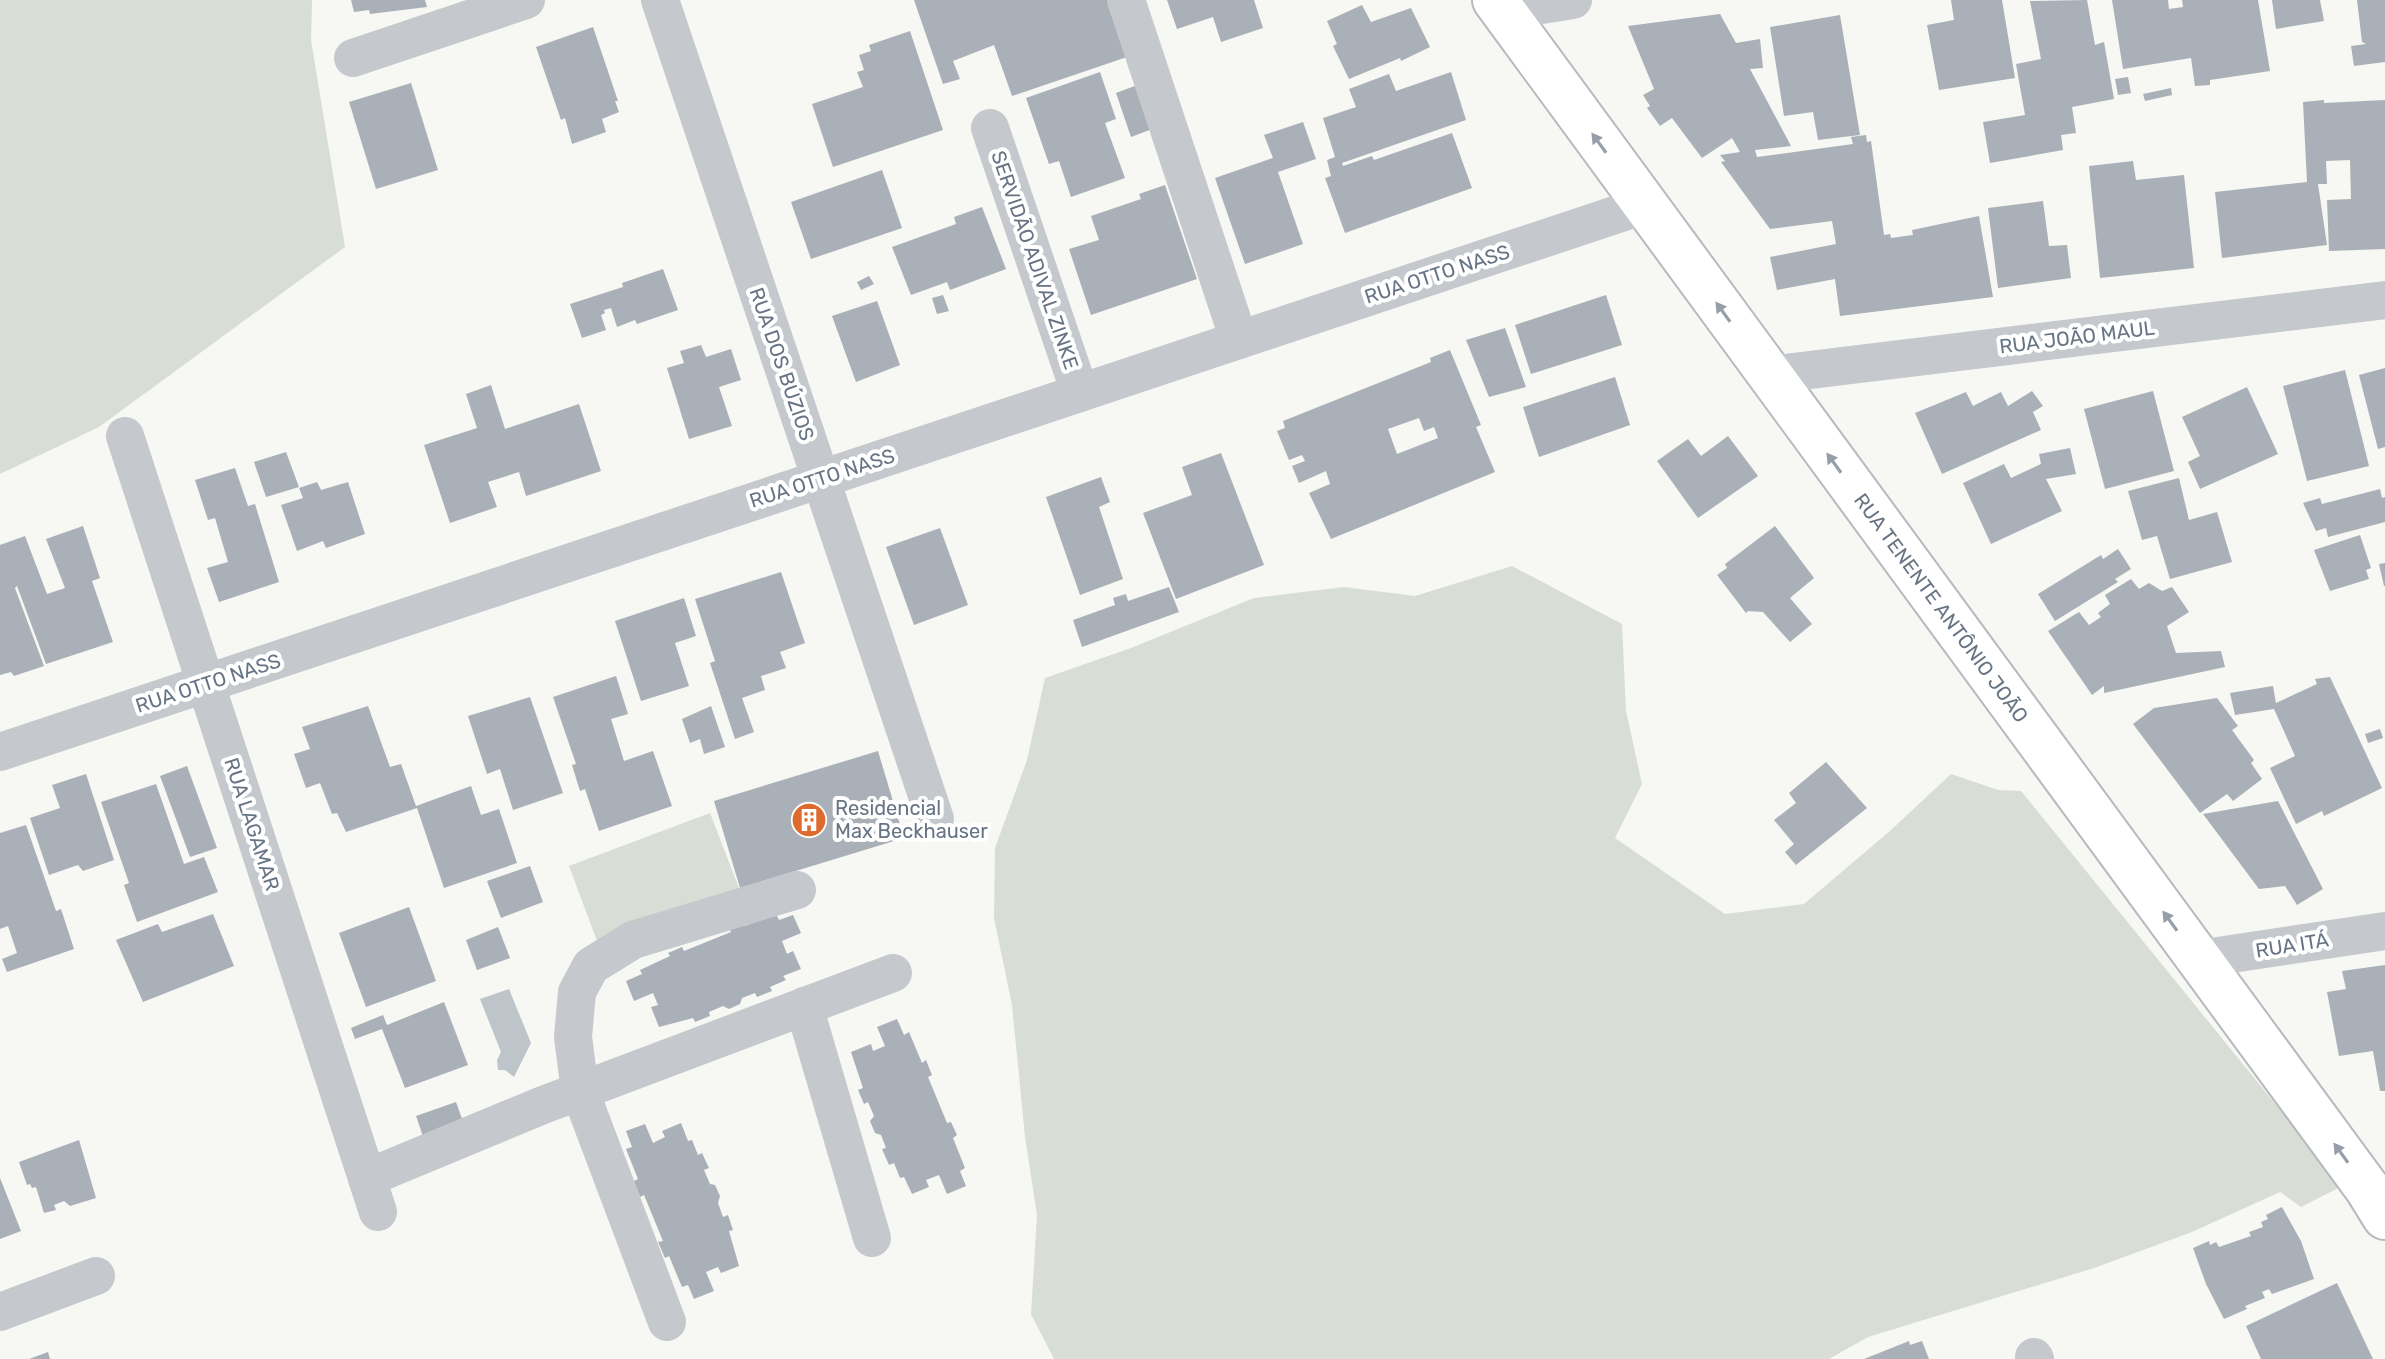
<svg xmlns="http://www.w3.org/2000/svg" width="2385" height="1359" font-family="Rubik,sans-serif">
<rect width="100%" height="100%" fill="#f7f7f4"/>
<g fill="#d8ded5">
<polygon points="0,0 312,0 311,40 345,247 99,427 0,474"/>
<polygon points="1512,566 1622,624 1626,711 1642,784 1615,838 1725,914 1804,904 1891,830 1951,774 1998,790 2021,791 2342,1186 2301,1207 2280,1192 2192,1232 2094,1268 1868,1337 1829,1359 1054,1359 1031,1314 1037,1215 1025,1137 1012,1005 994,918 995,848 1027,760 1045,678 1131,648 1254,598 1344,587 1415,596"/>
<polygon points="710,813 739,888 597,941 569,866"/>
</g>
<polygon fill="#bdc5cb" points="509,989 531,1043 514,1077 505,1070 498,1070 497,1060 501,1052 480,999"/>
<g fill="#aab0b7" fill-rule="evenodd">
<polygon points="351,0 425,0 427,7 370,14 369,10 354,12"/>
<polygon points="914,0 1111,0 1130,56 1012,96 994,45 953,61 960,79 943,84"/>
<polygon points="1167,0 1254,0 1263,28 1221,42 1213,17 1177,29"/>
<polygon points="1951,0 2002,0 2015,78 1939,90 1927,25 1954,20"/>
<polygon points="2087,0 2095,45 2104,42 2114,99 2072,107 2076,133 2061,135 2063,150 1990,163 1983,122 2025,115 2016,64 2041,59 2030,1"/>
<polygon points="2112,0 2168,0 2169,9 2183,7 2182,0 2258,0 2270,71 2210,80 2210,85 2195,86 2191,58 2123,69"/>
<polygon points="2272,0 2320,0 2324,21 2276,29"/>
<polygon points="2357,0 2385,0 2385,62 2354,66 2351,46 2366,44 2362,42"/>
<polygon points="1362,5 1371,22 1411,8 1430,47 1401,61 1400,58 1349,79 1333,46 1337,44 1327,21"/>
<polygon points="1720,14 1736,43 1760,39 1763,68 1750,69 1791,146 1755,150 1757,157 1853,144 1851,137 1866,135 1867,142 1871,141 1884,235 1890,234 1891,238 1913,235 1912,230 1979,216 1993,297 1840,316 1835,279 1777,290 1770,257 1836,244 1832,221 1770,229 1721,162 1725,161 1720,155 1740,152 1732,138 1702,158 1672,118 1660,126 1647,108 1650,106 1643,95 1654,89 1628,26"/>
<polygon points="1840,15 1860,135 1818,140 1813,112 1784,116 1770,27"/>
<polygon points="593,27 618,101 615,101 619,112 602,119 606,132 572,144 565,118 561,120 536,47"/>
<polygon points="910,31 943,130 833,167 812,104 863,87 857,72 864,70 859,55 871,51 869,45"/>
<polygon points="1100,72 1116,119 1105,123 1125,178 1071,197 1059,161 1049,164 1026,98"/>
<polygon points="1451,72 1466,120 1342,163 1343,166 1372,156 1374,160 1452,133 1472,188 1345,233 1325,178 1331,176 1327,160 1335,157 1323,118 1356,107 1349,89 1389,74 1396,91"/>
<polygon points="2128,77 2131,93 2118,95 2115,79"/>
<polygon points="411,83 438,170 376,189 349,102"/>
<polygon points="1140,84 1155,128 1131,137 1116,93"/>
<polygon points="2171,88 2172,95 2145,101 2143,94"/>
<polygon points="2324,100 2324,103 2385,100 2385,249 2329,251 2327,200 2351,199 2350,160 2326,161 2327,184 2318,184 2327,245 2222,258 2215,192 2307,182 2303,102"/>
<polygon points="1303,122 1316,159 1278,172 1303,244 1245,264 1215,178 1273,158 1264,135"/>
<polygon points="2133,161 2136,180 2184,175 2194,268 2100,278 2089,166"/>
<polygon points="882,170 902,228 811,259 791,202"/>
<polygon points="1165,185 1197,279 1091,315 1069,249 1099,240 1091,216 1141,199 1139,194"/>
<polygon points="2043,201 2049,246 2067,245 2071,278 1998,288 1988,208"/>
<polygon points="982,207 1006,269 950,290 947,282 911,295 892,247 956,224 954,217"/>
<polygon points="663,269 678,310 637,324 635,320 617,327 611,308 604,310 605,313 601,315 606,330 582,338 570,304 623,287 622,283"/>
<polygon points="869,276 874,284 861,290 857,282"/>
<polygon points="943,295 949,311 937,314 932,298"/>
<polygon points="1606,295 1622,345 1531,374 1515,325"/>
<polygon points="877,301 900,365 856,382 832,316"/>
<polygon points="1505,328 1526,387 1489,397 1466,340"/>
<polygon points="701,345 706,357 731,349 741,380 719,387 732,426 689,439 667,368 684,363 680,351"/>
<path d="M1450,350L1481,425L1476,427L1495,472L1331,539L1309,493L1330,484L1326,471L1299,483L1292,466L1305,461L1302,455L1289,460L1277,431L1285,428L1283,421L1431,362L1430,358ZM1419,418L1424,431L1434,427L1438,438L1397,454L1388,429Z"/>
<polygon points="2385,368 2385,447 2378,449 2359,375"/>
<polygon points="2345,370 2369,466 2307,481 2283,386"/>
<polygon points="1615,377 1630,425 1539,457 1523,407"/>
<polygon points="491,385 505,429 579,404 601,471 526,496 519,472 488,482 497,507 450,523 424,445 477,428 466,394"/>
<polygon points="2247,387 2278,454 2200,489 2188,462 2200,456 2182,417"/>
<polygon points="2032,391 2043,406 2033,412 2041,430 1942,474 1915,413 1966,392 1973,406 2001,392 2008,406"/>
<polygon points="2153,391 2174,471 2105,489 2084,409"/>
<polygon points="1728,436 1758,476 1698,518 1657,461 1688,439 1701,456"/>
<polygon points="2070,448 2076,474 2046,479 2062,511 1991,544 1963,483 2004,464 2011,478 2041,464 2039,454"/>
<polygon points="286,452 299,487 266,497 254,462"/>
<polygon points="1221,453 1264,565 1176,599 1143,513 1192,495 1182,467"/>
<polygon points="235,468 248,506 255,504 279,582 219,602 207,568 228,562 215,518 208,520 195,480"/>
<polygon points="1101,477 1110,502 1099,507 1123,579 1080,595 1046,497"/>
<polygon points="2179,478 2189,520 2217,512 2232,562 2170,579 2157,536 2142,540 2128,491"/>
<polygon points="317,482 321,490 348,482 365,534 326,548 323,541 297,551 281,505 303,498 299,488"/>
<polygon points="2380,489 2382,498 2385,497 2385,522 2328,537 2326,528 2316,531 2303,503 2320,498 2322,504"/>
<polygon points="83,526 100,578 92,581 113,642 46,664 17,586 15,588 44,666 14,676 11,672 0,675 0,545 25,536 47,594 65,588 46,539"/>
<polygon points="1775,526 1814,578 1790,598 1812,624 1790,642 1763,612 1748,611 1746,613 1717,575 1727,568 1725,564"/>
<polygon points="940,528 968,605 914,625 886,547"/>
<polygon points="2360,535 2371,568 2366,570 2369,579 2330,591 2314,550"/>
<polygon points="2118,549 2131,569 2115,579 2118,582 2055,621 2038,594 2101,555 2103,559"/>
<polygon points="2385,563 2385,586 2384,586 2379,564"/>
<polygon points="781,572 805,643 780,652 786,668 761,676 765,690 742,698 754,732 735,739 710,663 715,661 695,599"/>
<polygon points="2131,579 2139,589 2149,583 2162,591 2172,587 2189,612 2167,626 2176,653 2221,651 2225,667 2104,693 2104,686 2092,695 2048,631 2079,612 2089,625 2101,617 2098,613 2110,604 2105,595"/>
<polygon points="1169,587 1179,612 1082,647 1073,620 1115,605 1113,598 1126,594 1128,601"/>
<polygon points="684,598 696,636 675,643 689,686 641,701 615,621"/>
<polygon points="616,676 628,714 611,719 624,761 653,751 672,806 599,831 585,789 580,791 572,765 576,764 553,697"/>
<polygon points="2330,677 2382,788 2324,816 2322,811 2296,824 2270,768 2295,756 2274,709 2235,715 2230,693 2273,686 2276,703 2317,684 2315,679"/>
<polygon points="530,697 563,793 513,810 500,769 487,774 468,716"/>
<polygon points="2217,698 2238,726 2232,730 2254,760 2251,763 2262,779 2233,801 2227,794 2200,813 2133,724 2154,708"/>
<polygon points="368,706 390,767 401,764 416,806 471,786 481,815 499,809 517,863 444,888 417,808 346,832 337,813 332,814 320,783 306,788 294,754 310,749 302,727"/>
<polygon points="711,706 725,747 704,754 700,739 690,743 682,719"/>
<polygon points="2380,729 2383,738 2368,743 2365,734"/>
<polygon points="878,751 904,838 740,888 714,801"/>
<polygon points="1826,762 1867,808 1796,865 1785,852 1794,844 1774,820 1796,803 1789,793"/>
<polygon points="187,766 217,848 190,857 160,776"/>
<polygon points="86,774 114,860 83,871 78,865 49,875 30,818 60,808 52,785"/>
<polygon points="156,784 184,864 204,857 218,892 137,922 124,885 129,883 101,802"/>
<polygon points="2278,801 2323,889 2297,905 2285,886 2259,889 2203,814"/>
<polygon points="26,825 56,911 61,909 74,949 7,972 2,959 17,953 8,926 0,929 0,833"/>
<polygon points="530,866 543,902 501,918 487,881"/>
<polygon points="409,907 436,981 366,1007 339,933"/>
<polygon points="213,914 234,966 143,1002 116,940 158,924 162,932"/>
<polygon points="776,914 779,920 793,915 801,933 782,941 787,954 793,951 801,969 783,976 786,980 770,987 772,991 757,997 755,993 742,998 740,1004 729,1009 723,1006 709,1012 710,1016 695,1022 693,1018 659,1027 651,1007 658,1005 653,993 634,1001 626,981 642,974 640,970 670,956 668,953 682,947 684,951 731,932 729,928 743,922 745,926"/>
<polygon points="498,927 510,958 477,970 466,940"/>
<polygon points="2385,965 2385,1091 2380,1091 2373,1051 2339,1056 2327,992 2346,989 2342,971"/>
<polygon points="444,1002 468,1065 405,1088 382,1029 355,1039 351,1028 383,1015 387,1025"/>
<polygon points="897,1019 904,1035 909,1032 922,1063 926,1060 932,1075 928,1077 947,1123 951,1122 957,1135 953,1138 965,1168 960,1171 966,1186 947,1194 939,1175 926,1180 929,1187 912,1194 904,1177 900,1178 894,1163 889,1165 882,1149 886,1148 881,1135 875,1133 870,1121 874,1116 868,1102 864,1104 858,1090 863,1088 851,1052 871,1044 873,1051 885,1046 877,1027"/>
<polygon points="456,1102 466,1130 426,1145 416,1116"/>
<polygon points="681,1123 688,1141 692,1140 698,1155 702,1153 709,1168 704,1170 710,1184 715,1185 720,1196 718,1203 723,1217 728,1215 733,1230 729,1231 739,1266 721,1273 718,1267 706,1272 714,1291 694,1299 688,1285 682,1287 669,1256 665,1258 658,1242 663,1241 644,1195 640,1197 634,1181 638,1179 626,1149 632,1147 626,1131 645,1124 653,1143 665,1137 662,1131"/>
<polygon points="79,1140 96,1198 70,1206 64,1201 54,1205 56,1210 44,1213 36,1187 32,1188 30,1184 27,1185 19,1162"/>
<polygon points="0,1178 21,1231 0,1239"/>
<polygon points="2282,1207 2301,1241 2314,1279 2272,1294 2269,1289 2262,1292 2265,1298 2245,1306 2247,1309 2224,1319 2206,1284 2193,1248 2209,1241 2210,1245 2216,1242 2219,1247 2251,1236 2249,1232 2263,1227 2261,1222 2268,1219 2266,1215"/>
<polygon points="2337,1283 2373,1359 2261,1359 2246,1326"/>
<polygon points="1909,1341 1910,1345 1922,1341 1929,1359 1864,1359"/>
<polygon points="48,1352 50,1359 29,1359"/>
</g>
<g fill="none" stroke-linecap="round" stroke-linejoin="round">
<defs>
<g id="major">
<path id="s1" d="M1495,0L2367,1188L2385,1217"/>
</g>
</defs>
<use href="#major" stroke="#b6babe" stroke-width="48"/>
<g stroke="#c5c8cc" stroke-width="38">
<polyline points="660,0 935,819"/>
<polyline points="1126,0 1239,340"/>
<polyline points="1503,11 1573,0"/>
<polyline points="353,58 526,0"/>
<polyline points="990,128 1080,393"/>
<polyline points="1769,375 2385,300"/>
<polyline points="125,436 378,1212"/>
<polyline points="0,752 1645,205"/>
<polyline points="2198,959 2385,931"/>
<polyline points="804,1006 872,1238"/>
<polyline points="367,1178 543,1105 893,973"/>
<polyline points="0,1312 96,1276"/>
<polyline points="667,1322 580,1091 573,1037 577,992 591,966 633,940 797,890"/>
<polyline points="2034,1357 2035,1359"/>
</g>
<use href="#major" stroke="#fff" stroke-width="44"/>
</g>
<defs><path id="oneway-solid" d="M-6-.8H1V-3.2L6.5 0L1 3.2V.8H-6Z" transform="scale(2)"/></defs>
<g fill="#959ea9">
<use href="#oneway-solid" transform="translate(1599 143) rotate(-126)"/>
<use href="#oneway-solid" transform="translate(1723 312) rotate(-126)"/>
<use href="#oneway-solid" transform="translate(1834 463) rotate(-126)"/>
<use href="#oneway-solid" transform="translate(2170 921) rotate(-126)"/>
<use href="#oneway-solid" transform="translate(2341 1153) rotate(-126)"/>
</g>
<defs>
<symbol id="building-disc" viewBox="-11 -11 22 22"><circle r="9.5" fill="#df6a2d" stroke="#fff"/><path d="M-4-6H4V6H1V3H-1V6H-4ZM-2.5-4.3h1.7v1.8h-1.7ZM.8-4.3h1.7v1.8H.8ZM-2.5-1h1.7V.8h-1.7ZM.8-1h1.7V.8H.8Z" fill="#fff"/></symbol>
</defs>
<g fill-rule="evenodd">
<use href="#building-disc" x="789" y="800" width="40" height="40"/>
</g>
<g text-anchor="middle" dominant-baseline="central" stroke-width="8" stroke-linejoin="round" paint-order="stroke">
<g font-size="20" fill="#677484" stroke="#fff">
<text transform="translate(1035 260) rotate(71)">SERVIDÃO ADIVAL ZINKE</text>
<text transform="translate(1437 274) rotate(-18)">RUA OTTO NASS</text>
<text transform="translate(2077 337) rotate(-7)">RUA JOÃO MAUL</text>
<text transform="translate(782 364) rotate(71)">RUA DOS BÚZIOS</text>
<text transform="translate(822 478) rotate(-18)">RUA OTTO NASS</text>
<text stroke="none"><textPath href="#s1" startOffset="754">RUA TENENTE ANTÔNIO JOÃO</textPath></text>
<text transform="translate(208 683) rotate(-18)">RUA OTTO NASS</text>
<text transform="translate(252 824) rotate(72)">RUA LAGAMAR</text>
<text transform="translate(2292 945) rotate(-9)">RUA ITÁ</text>
</g>
<g font-size="20" fill="#677484" stroke="#fff" text-anchor="start">
<text x="835" y="808">Residencial<tspan x="835" dy="23">Max Beckhauser</tspan></text>
</g>
</g>
</svg>
